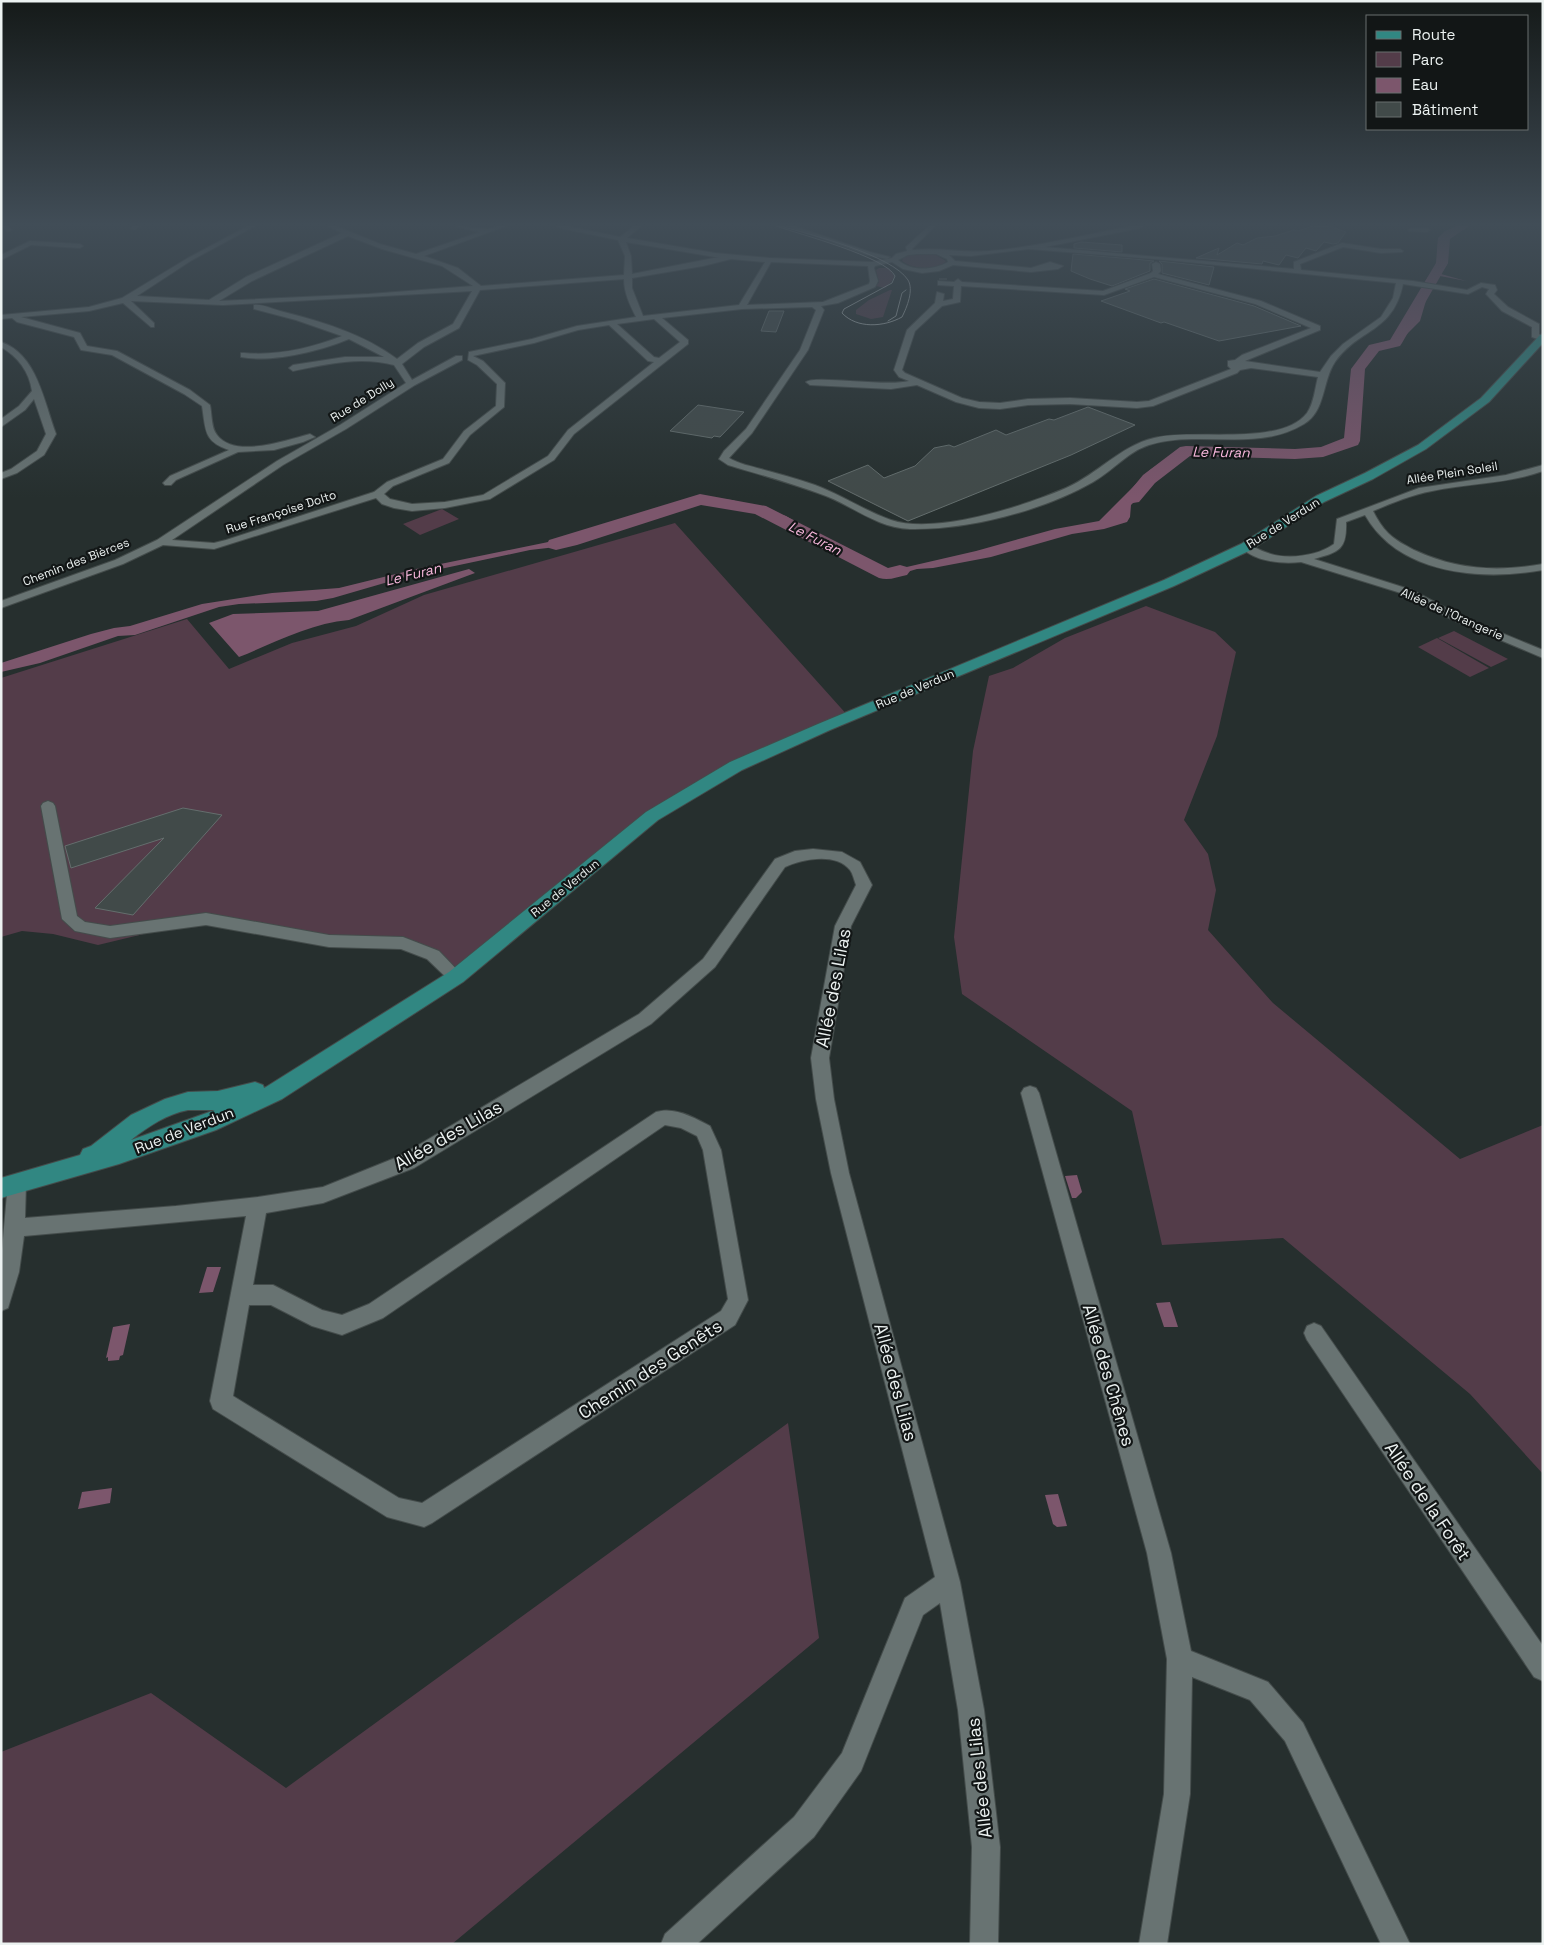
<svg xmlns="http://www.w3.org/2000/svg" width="1544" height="1945" font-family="'Space Grotesk',sans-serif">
<rect width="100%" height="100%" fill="#262f2e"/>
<g fill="#533c49">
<path d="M912,254H934L946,261C938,272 912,269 902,261L903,257Z"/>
<polygon points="879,268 889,268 894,276 892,281 885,288 876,286 879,282 876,270"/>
<polygon points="890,290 892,290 883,317 871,319 856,314 856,310 869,300"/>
<polygon points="442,509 459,519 420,535 403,524"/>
<polygon points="675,523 849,717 824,727 652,816 456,977 403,943 329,941 206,919 98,945 53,934 22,931 1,937 1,678 187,619 229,669 292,643 356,626 424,595"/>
<polygon points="1146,606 1215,632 1236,652 1217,736 1184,820 1208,854 1216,890 1208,930 1273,1003 1460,1159 1543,1125 1543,1474 1470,1394 1283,1238 1162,1245 1132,1111 962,994 954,937 973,751 989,676 1013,668 1065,638"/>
<polygon points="1454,631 1508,659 1491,667 1438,638"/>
<polygon points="1437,638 1489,668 1470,677 1418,647"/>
<polygon points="788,1423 819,1638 452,1944 1,1944 1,1752 151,1693 286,1788"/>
</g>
<g fill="#7c566c">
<polygon points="1457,226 1467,226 1455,231 1448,238 1448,263 1441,274 1466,281 1440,276 1431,285 1424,283 1437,264 1438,238 1445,231"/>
<polygon points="1424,286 1430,287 1420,321 1399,342 1378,347 1361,367 1358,387 1361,423 1356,442 1338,451 1323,454 1257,457 1210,452 1185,456 1162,468 1154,482 1131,505 1130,517 1127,522 1104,529 1072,534 991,557 933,568 917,569 890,577 876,575 806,540 787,522 742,504 719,502 687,505 661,510 638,521 581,543 565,546 530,550 412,575 333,598 316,601 239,604 219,607 135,635 118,636 40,663 1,672 1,663 91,634 114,628 130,626 202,604 272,593 339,588 416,569 597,532 620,521 671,504 705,498 732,500 786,516 794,521 801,529 843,555 880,568 898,569 976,551 1055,529 1099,521 1150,470 1170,456 1195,449 1241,454 1289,454 1334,448 1346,442 1354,429 1351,390 1353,370 1371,347 1393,342 1412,321"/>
<path d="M469,569L475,573L349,620C311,623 274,643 239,657L209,623L233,614L318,611Z"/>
<polygon points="1077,1175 1082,1192 1076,1198 1072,1198 1065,1176"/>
<polygon points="207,1267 221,1267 213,1292 199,1293"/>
<polygon points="1170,1302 1178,1327 1164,1327 1156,1303"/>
<polygon points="130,1324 123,1355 120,1356 119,1360 108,1361 108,1357 106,1358 113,1327"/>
<polygon points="112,1488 110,1503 78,1509 82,1492"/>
<polygon points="1058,1494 1067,1526 1057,1527 1053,1524 1045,1495"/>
</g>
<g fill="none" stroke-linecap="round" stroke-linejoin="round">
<g fill="#7c566c" fill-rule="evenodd">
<polygon points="1456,226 1469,226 1450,239 1448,263 1402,343 1400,346 1379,351 1365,369 1360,441 1358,445 1323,457 1295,459 1190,456 1155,483 1139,502 1133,503 1127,502 1124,498 1143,475 1180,447 1186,446 1295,449 1321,447 1344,438 1351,369 1369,345 1390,340 1436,263 1438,238"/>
<path d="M700,494L766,506L888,568L900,565L907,567L910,571L907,575C897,577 889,581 879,578L755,514L701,505L577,545L556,550L549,548L547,544L549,540Z"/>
</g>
</g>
<g fill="#414a49" stroke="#646e6d">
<polygon points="1313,226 1332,227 1346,232 1338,243 1333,244 1324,242 1316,251 1306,248 1298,258 1286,255 1279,265 1263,261 1262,264 1196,258 1219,248 1217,255 1237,243 1243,245 1257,238 1275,236 1294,230 1298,231"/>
<polygon points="1081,242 1122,245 1122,252 1074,248 1074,244"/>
<polygon points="1073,254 1134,259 1154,261 1150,263 1150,271 1112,286 1090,279 1071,271"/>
<polygon points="1159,261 1214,267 1209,285 1162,273 1162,264"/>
<polygon points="1154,279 1254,306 1301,326 1219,341 1164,322 1161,323 1101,301 1130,291 1125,289"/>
<polygon points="769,311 784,311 776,332 761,331"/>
<polygon points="698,405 744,412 720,437 714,436 712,438 670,431"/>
<polygon points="1088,407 1135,425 1071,455 908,521 828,481 868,465 884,478 915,466 934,448 949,445 954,447 996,430 1006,435 1049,419 1054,420"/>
<polygon points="183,808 222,815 133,915 95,908 164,838 71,868 65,846"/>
</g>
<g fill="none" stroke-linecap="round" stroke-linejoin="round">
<polyline stroke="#444c4b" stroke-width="8" stroke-dasharray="8 4" stroke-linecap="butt" points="943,278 943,280"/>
<defs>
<g id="minor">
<polygon points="2,226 8,226 12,230 7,231"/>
<polygon points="133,226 140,226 134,230 131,228"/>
<path d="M248,226H255L192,260L137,296L209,300L246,277L342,233L328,226H336L380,244L416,254L480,232L458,227L457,226L488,229L498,226H506L424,256L458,268L481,286L624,275L625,256L618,240L560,228L557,226H567L620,237L634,226H641L627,238L715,253L769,258L872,262L892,258L896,254L907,251L906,247L929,226H935L912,249L913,250C938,247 964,253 989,251C1037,247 1084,235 1132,226H1143L1140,228L1045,247L1294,269V262L1342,243L1381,249H1400L1403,251L1402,252L1381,253L1343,247L1300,264L1301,270L1413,281L1467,290L1481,283L1495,285L1497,290L1494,294L1508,307L1539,324V334L1543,337V341L1532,337V327L1502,311L1486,294L1489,289L1482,287L1468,294L1403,284C1393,333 1359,328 1335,362C1322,381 1326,411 1304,424C1256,453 1199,429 1149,445C1127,452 1113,471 1093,482C1042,511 969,530 910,529C878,528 854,507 826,496C794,484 761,475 728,465L719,459L724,451L746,429L800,350L816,310L812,307L742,309L662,318L688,340V344L574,434L554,460L490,499L445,508L412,511L394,508L382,504L376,498L214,549L163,545L123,564L1,608V601L115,560L157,540L277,461L340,425L406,383L394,365C360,356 327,364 293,371L289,368L293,365L345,357H384L349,339C320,351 272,363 241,357V353H244C276,356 312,348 342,336L296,320L254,309V305C263,304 272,309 280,311C320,321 364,334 397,359L418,343L453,324L472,291L223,305L131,301L154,323V327H151L123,303L89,311L21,317L80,333L87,346L117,351L190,390L210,405C212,414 211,428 217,435C235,459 287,440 310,434L315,437L303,442L274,450L238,452L176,480L171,485H165L163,483L170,476L229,450C203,441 206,430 202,406L184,394L112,355L81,350L74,337L17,322L12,318L1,319V315L89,307L122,298L188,258ZM348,236L382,249L442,266L473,286L369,294L219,301L252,281ZM626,242L715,257H719L632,274L631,256ZM1029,249L1166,260L1396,283L1393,298L1381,317L1343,344L1331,356L1320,372L1245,361L1320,330V326L1261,301L1158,274L1161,271L1160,264L1156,262L1152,264L1153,271L1151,273L1103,291L962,282L958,279L954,282L938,281V285L954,286L953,299L943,301L944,294L937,292L935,303L907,330L894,370L899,377L909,381C887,387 815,375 806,382L810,385L891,389L917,385L956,402L979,408L1000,409L1028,405L1070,404L1137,408L1153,406L1237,373L1240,370L1251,368L1318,377C1315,388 1314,403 1307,413C1281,447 1193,428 1154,438C1120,446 1098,474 1066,488C1024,506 936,535 891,520C865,511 842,495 815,485C798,479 779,474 761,469C751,466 739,464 729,458L752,433L808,350L824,310L821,306L838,303L875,287L878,281L874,268L875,266L892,262L903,269L922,273L939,271L953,265L1031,272L1058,269L1063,266L1050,262L1031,268L955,261L949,255L971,256ZM917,254H936L947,259L948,262C934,270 911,272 898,260L908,255ZM731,259L765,262L739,305L643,316L632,288V278L703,266ZM771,262L868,266L870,281L869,284L823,302L747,305ZM1154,277L1255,304L1311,328L1242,355L1235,360L1228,361V366L1231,369L1149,401L1137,402L1070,398L1028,399L1000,403L979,402L962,398L905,373L902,370L915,331L942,306L960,302L961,286L1104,295ZM624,279C624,293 630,305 636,317L577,326L532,339L469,352L468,360L477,365L497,384L496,406L464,431L443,459L387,482L374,492L226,540L214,543L172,540L283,465L346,429L415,385L462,360V356H456L412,380L402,364L424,347L459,328L480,290ZM654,319L680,342L659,358L654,357L617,324ZM609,325L648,361L654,362L568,430L548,456L483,495L445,502L412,504L390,499L384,494L393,486L449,463L470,435L504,407L505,383L483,361L473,356L534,343L578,330Z"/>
<polygon points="786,226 794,226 870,252 890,257 887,259 867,255"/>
<polygon points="1411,228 1427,228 1430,230 1427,232 1409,231 1408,230"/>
<polygon points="30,241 80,244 83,246 80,248 31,245 1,260 1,255"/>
<path d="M1,342C37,354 44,402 56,434L44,455L17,473L1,479V473L11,469L37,451L46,434L34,399L25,410L1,427V419L19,406L32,391C29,371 18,357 1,347Z"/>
<path d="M1543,465V471C1507,484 1469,483 1432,491C1411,495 1392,503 1373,511C1377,519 1382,527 1388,533C1396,541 1405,545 1414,550C1456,570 1498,572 1543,564V570C1482,581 1399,575 1365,515L1346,522C1347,550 1339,552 1314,559L1412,590L1463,617L1543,650V658L1455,621L1404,594L1301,562C1282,564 1255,562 1241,547L1246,544C1254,546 1260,551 1268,553C1287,560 1318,556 1334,544L1337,519L1419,488L1506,475Z"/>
<polygon points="48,801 53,803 55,806 77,916 85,922 110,926 206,913 329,935 403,937 439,951 464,977 462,981 456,983 450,981 427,959 401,949 329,947 206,925 110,938 75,931 62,919 41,806 43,803"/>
<path d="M813,849L842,852L860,862L872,885L851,926L829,1058L834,1099L849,1173L960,1582L984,1710L1000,1847L998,1944H970L972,1847L958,1710L940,1603L923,1615L861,1771L814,1837L697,1944H661L665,1934L794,1817L842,1753L905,1598L935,1577L831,1173L816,1099L811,1058L835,926L856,885C854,880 853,874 850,870C836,852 802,859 785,867L715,967L651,1024L414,1168L323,1203L266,1213L253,1285H273L322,1310L342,1315L369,1304L656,1112C674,1106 695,1118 710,1126L721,1150L748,1300L735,1325L432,1523L424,1527L387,1517L213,1409L210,1401L246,1216L24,1236L19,1272L8,1308L1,1311V1261L8,1183L10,1177L17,1175L24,1177L26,1183L25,1218L176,1206L258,1197L323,1187L400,1156L639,1014L703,959L775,859L795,851ZM665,1125L681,1128L697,1136L703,1150L728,1299L721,1311L422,1503L399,1498L233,1396L249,1305H271L312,1326L342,1335L383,1318Z"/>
<polygon points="1030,1086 1036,1088 1039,1093 1171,1553 1191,1651 1268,1682 1303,1723 1410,1944 1381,1944 1285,1741 1250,1700 1192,1677 1190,1794 1167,1944 1139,1944 1164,1794 1167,1659 1147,1553 1021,1093 1024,1088"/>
<polygon points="1314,1323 1321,1326 1543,1646 1543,1681 1534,1677 1307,1340 1304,1333 1307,1326"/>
</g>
<path id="major" d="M1543,334V343L1489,402L1426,449L1373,479L1324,502L1251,550L1174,586L830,730L742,770L658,820L463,982L282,1099L216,1130L119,1164L1,1198V1178L80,1155L83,1149L91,1146L131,1115L165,1099L188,1092L218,1091L255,1082L263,1085L264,1088L266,1087L449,972L646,812L730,762L818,724L1164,580L1241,544L1316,496L1365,473L1418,445L1481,398L1540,335ZM188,1110H215L131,1140C149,1126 167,1114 188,1110Z"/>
</defs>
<use href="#minor" stroke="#444c4b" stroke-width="2"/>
<use href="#major" stroke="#444c4b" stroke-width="2"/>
<use href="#minor" fill="#687372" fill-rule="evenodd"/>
<use href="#major" fill="#318782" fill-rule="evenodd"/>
<g stroke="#aab1b0" stroke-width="1">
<path d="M776,226C799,234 886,257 895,276L892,283L844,309L842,313C857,329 884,327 902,317C907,307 914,290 908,280C892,255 809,234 780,226"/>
<polyline points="888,321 896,316 902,293 906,290"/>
</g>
</g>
<linearGradient id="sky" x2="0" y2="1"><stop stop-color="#151a19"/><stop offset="0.45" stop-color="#414d57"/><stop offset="1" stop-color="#414d57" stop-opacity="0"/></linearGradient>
<rect width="1544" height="498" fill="url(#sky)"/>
<g text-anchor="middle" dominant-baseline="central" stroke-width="4.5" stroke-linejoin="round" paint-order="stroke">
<g font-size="12" fill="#ecf2f1" stroke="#121616">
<text transform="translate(362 400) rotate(-32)">Rue de Dolly</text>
<text transform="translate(1452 473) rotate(-9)">Allée Plein Soleil</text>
<text transform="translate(281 512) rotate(-18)">Rue Françoise Dolto</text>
<text transform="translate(1283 523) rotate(-32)">Rue de Verdun</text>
<text transform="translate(76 562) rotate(-21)">Chemin des Bièrces</text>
<text transform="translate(1452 614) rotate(24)">Allée de l'Orangerie</text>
<text transform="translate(915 689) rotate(-23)">Rue de Verdun</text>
<text transform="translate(565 888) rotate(-39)">Rue de Verdun</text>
</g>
<g font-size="14" font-style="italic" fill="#fab9de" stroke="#121616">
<text transform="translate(1221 452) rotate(1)">Le Furan</text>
<text transform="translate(815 538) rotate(27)">Le Furan</text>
<text transform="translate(413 574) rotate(-14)">Le Furan</text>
</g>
<g font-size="15" fill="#ecf2f1" stroke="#121616">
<text transform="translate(184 1130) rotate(-21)">Rue de Verdun</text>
</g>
<g font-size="18" fill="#ecf2f1" stroke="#121616">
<text transform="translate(833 988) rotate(-79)">Allée des Lilas</text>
<text transform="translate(448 1135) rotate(-30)">Allée des Lilas</text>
<text transform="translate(650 1369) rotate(-33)">Chemin des Genêts</text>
<text transform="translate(1109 1375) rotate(74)">Allée des Chênes</text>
<text transform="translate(896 1382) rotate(75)">Allée des Lilas</text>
<text transform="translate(1428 1501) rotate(56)">Allée de la Forêt</text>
<text transform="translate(979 1778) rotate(-96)">Allée des Lilas</text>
</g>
</g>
<rect width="1544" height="1945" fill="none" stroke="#ecf2f1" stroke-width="5"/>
<rect x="1366" y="15" width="162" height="115" fill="#121616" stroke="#696e6e"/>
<rect x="1376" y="31" width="25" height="8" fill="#318782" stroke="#696e6e"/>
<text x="1412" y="40" font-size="15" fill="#ecf2f1">Route</text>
<rect x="1376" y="52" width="25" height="15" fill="#533c49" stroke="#696e6e"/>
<text x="1412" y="65" font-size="15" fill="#ecf2f1">Parc</text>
<rect x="1376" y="78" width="25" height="15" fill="#7c566c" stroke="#696e6e"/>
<text x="1412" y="90" font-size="15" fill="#ecf2f1">Eau</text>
<rect x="1376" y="102" width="25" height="15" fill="#414a49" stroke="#696e6e"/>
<text x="1412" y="115" font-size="15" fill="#ecf2f1">Bâtiment</text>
</svg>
